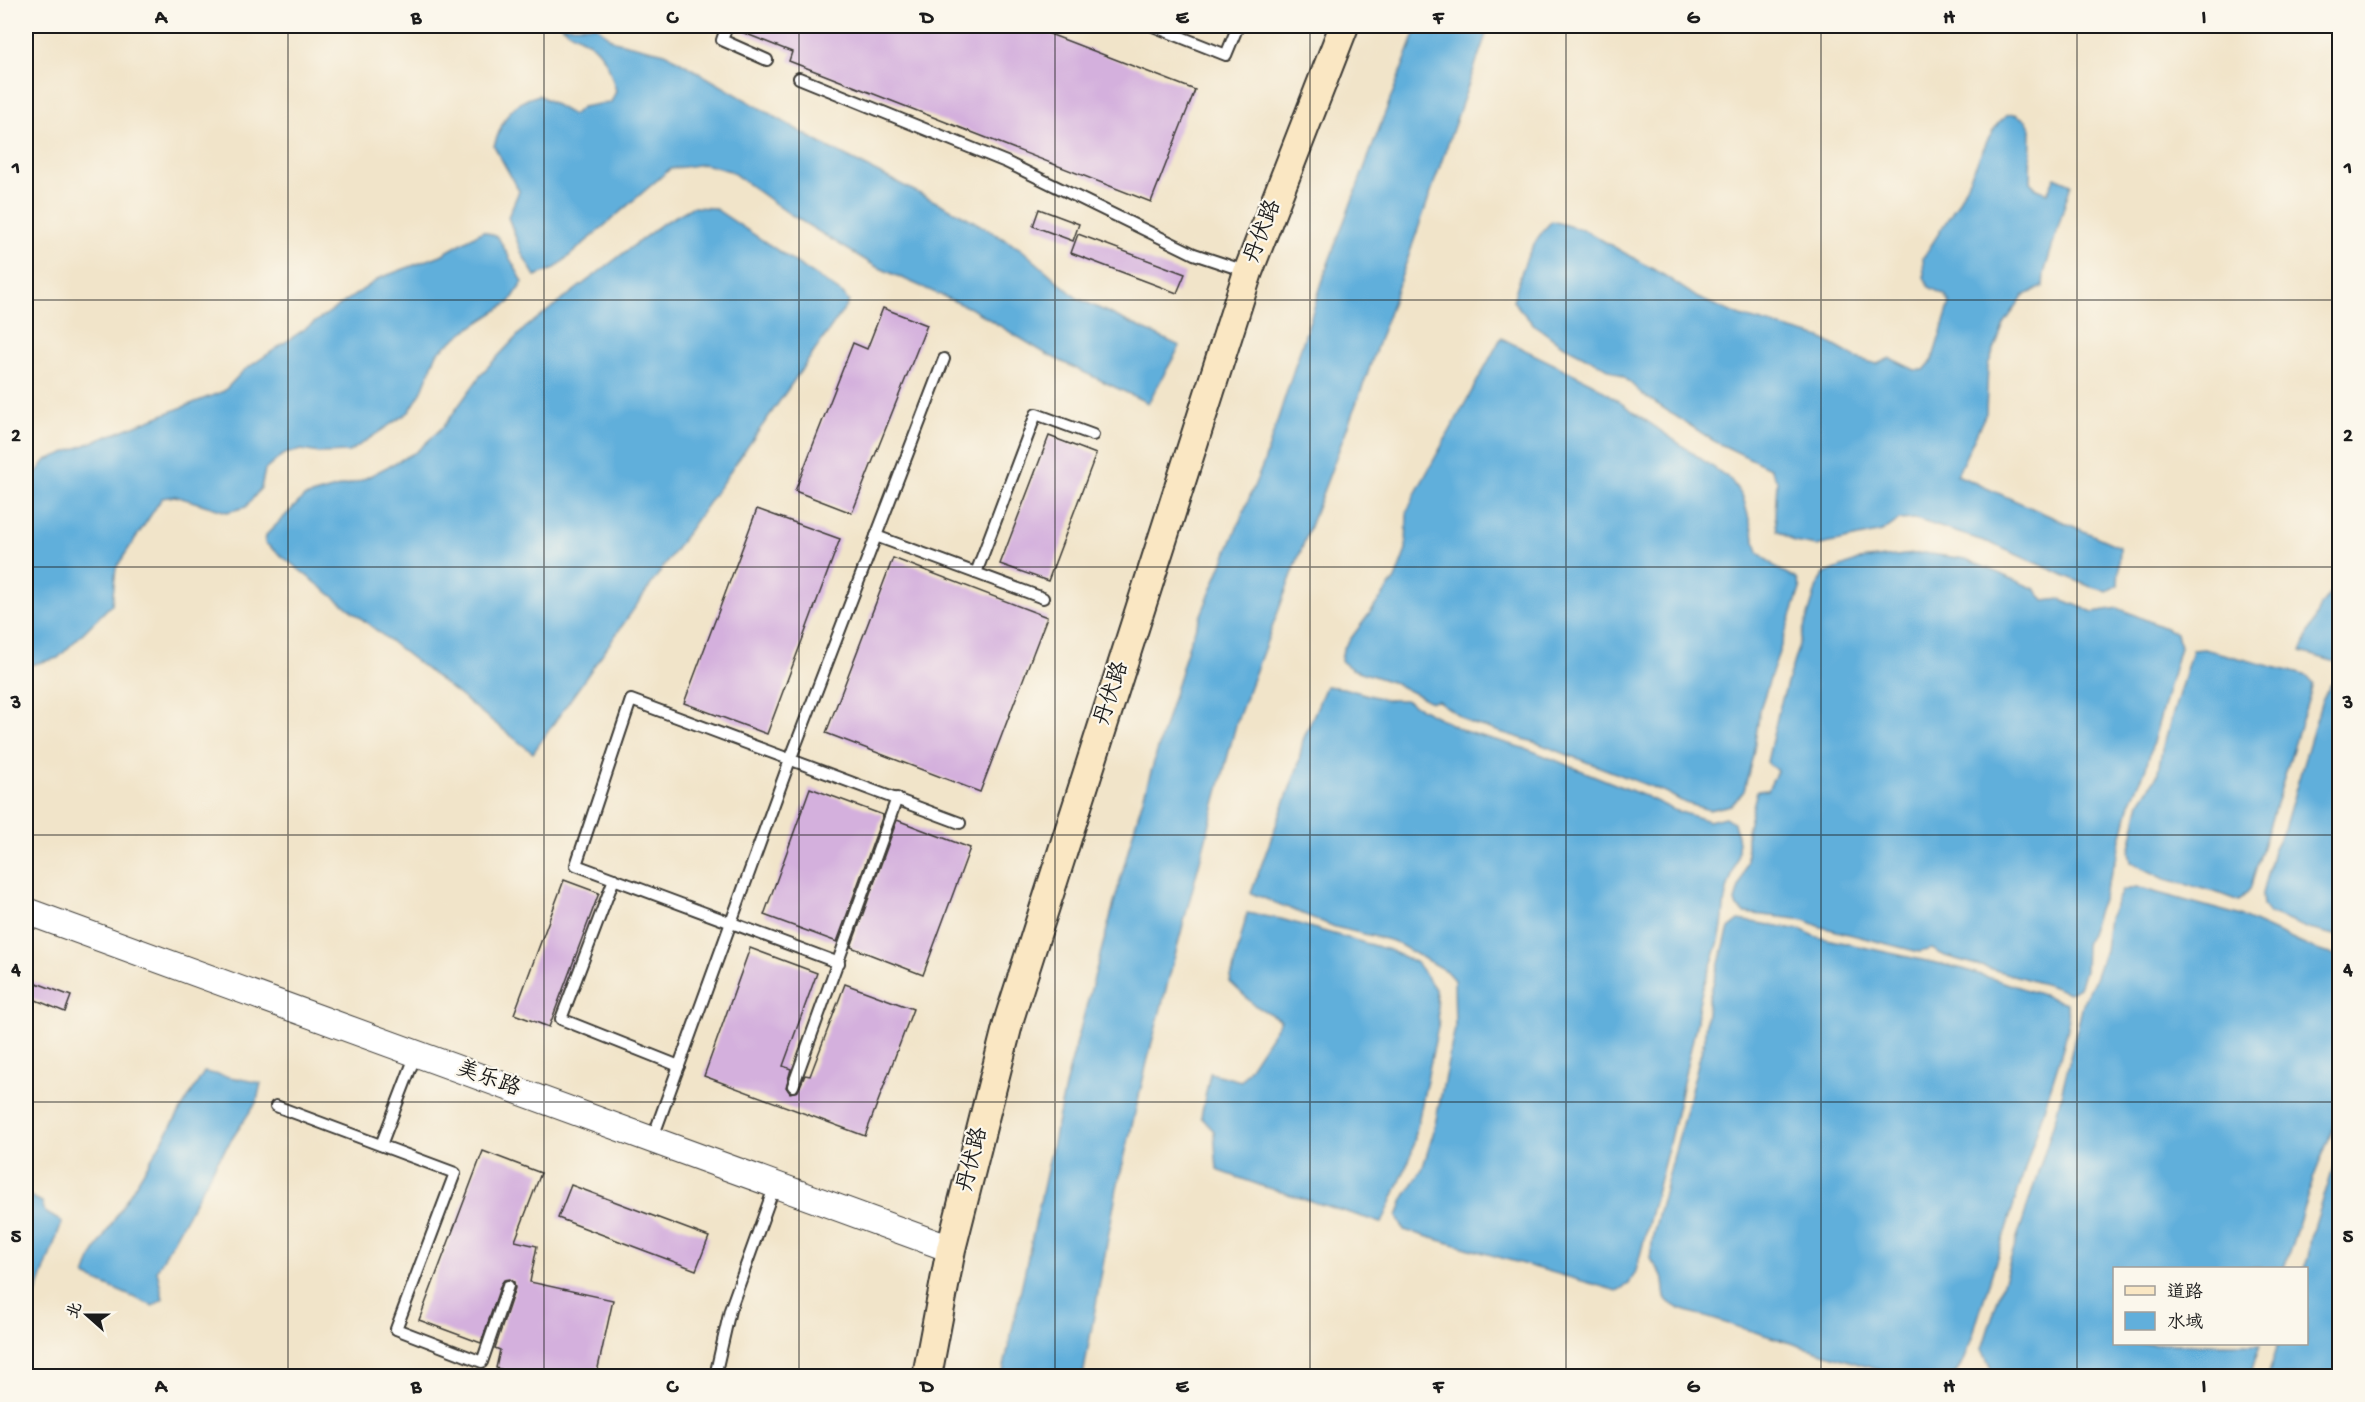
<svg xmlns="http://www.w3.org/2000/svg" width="2365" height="1402" font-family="'Gochi Hand','LXGW WenKai TC',sans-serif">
<rect width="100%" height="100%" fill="#fbf7ec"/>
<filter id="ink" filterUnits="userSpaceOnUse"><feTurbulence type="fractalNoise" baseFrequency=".0167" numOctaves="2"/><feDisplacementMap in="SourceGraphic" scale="12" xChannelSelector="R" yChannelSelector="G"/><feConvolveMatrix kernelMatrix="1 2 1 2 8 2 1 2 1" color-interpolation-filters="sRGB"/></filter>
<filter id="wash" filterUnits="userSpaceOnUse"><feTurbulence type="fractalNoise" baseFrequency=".008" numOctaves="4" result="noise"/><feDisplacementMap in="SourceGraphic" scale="24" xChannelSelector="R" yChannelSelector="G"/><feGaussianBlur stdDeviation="1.35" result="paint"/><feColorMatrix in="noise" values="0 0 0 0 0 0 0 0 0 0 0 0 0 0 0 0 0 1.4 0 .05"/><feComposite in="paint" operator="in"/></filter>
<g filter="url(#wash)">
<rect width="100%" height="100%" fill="#f1e4c9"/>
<g fill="#61afdb" stroke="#3e667c" stroke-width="1.5">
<path d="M562,26H596L614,41L665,53L827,147L968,218L1021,249L1077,298L1180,346L1148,403L1048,355L972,309L875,266L788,213L730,171L704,164L670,169L554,269L535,276L522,254L508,217L519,191L494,146C503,118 510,103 539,95L573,115L582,107L611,102L616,91C611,73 606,55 591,44C581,37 571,35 562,26Z"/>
<polygon points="1418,26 1489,26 1368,372 1237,721 1151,1046 1117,1188 1083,1376 1002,1376 1067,1078 1134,829 1189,644 1264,462 1328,264"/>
<path d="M2015,114L2026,120L2031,129L2030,182L2037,189L2047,193L2055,177L2071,184L2044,274L2043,287L2023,296L2004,324L1988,365L1986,413L1957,475L2120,547L2118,585L2107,591L2091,587L1990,543L1915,519L1899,520L1882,532L1816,546L1795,542L1777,530L1775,515L1777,481L1770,468L1714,441L1643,395L1624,377L1559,343L1532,323L1513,301C1521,271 1529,243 1552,221L1586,231L1665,276L1698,298L1740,316L1821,338L1856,358L1877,364L1890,358L1915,370H1924L1932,361L1950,303L1945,295L1929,287L1924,277L1923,258L1958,203L1987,141L1998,123L2008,115Z"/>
<polygon points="692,207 714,208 843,294 849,302 533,753 265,543 266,535 304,497 360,481 416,452 444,426 483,372 525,328 662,224"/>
<polygon points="483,231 498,237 523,282 510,302 465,331 437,353 421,393 409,412 349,452 319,453 302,450 284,454 265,470 261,488 246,507 227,512 175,496 162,498 116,568 112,604 58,658 26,666 26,486 46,460 224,391 243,371 380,278 441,255"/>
<polygon points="1501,338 1592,383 1730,479 1743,497 1758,552 1778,569 1797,579 1800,589 1760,709 1753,755 1744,791 1731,805 1709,810 1685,803 1665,792 1537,743 1470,723 1438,701 1431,702 1392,682 1352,669 1341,661 1343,649 1395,579 1406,550 1407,512 1414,496"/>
<polygon points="1924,553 1966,559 2035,589 2044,601 2061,599 2093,612 2118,608 2177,633 2180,647 2145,771 2130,803 2117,856 2086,945 2085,971 2079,987 2069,993 2048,985 1945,956 1932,949 1919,952 1821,927 1805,920 1745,913 1737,907 1735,901 1747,861 1747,830 1757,791 1768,790 1777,771 1767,762 1779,709 1817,586 1824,574 1858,560"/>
<polygon points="2339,581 2339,663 2301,652 2319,608"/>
<polygon points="2204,649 2308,676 2313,684 2250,889 2239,901 2215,892 2165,879 2131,862 2129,852 2140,802 2157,776 2162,750 2192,650"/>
<polygon points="2331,684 2340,687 2339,936 2309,929 2269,913 2263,906 2262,894 2273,850 2284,829 2322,700"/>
<path d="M1326,686L1343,688L1387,700H1405L1464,731L1530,750L1645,796L1674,810L1709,821L1725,817L1734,823C1743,854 1736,861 1727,890C1723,903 1724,918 1721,932C1715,963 1698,988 1697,1021L1669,1144L1636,1271L1629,1284L1617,1291L1404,1230L1397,1217L1403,1199L1422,1170L1433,1134L1455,1028L1454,980L1446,971L1393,941L1335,927L1251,893L1298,766L1303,740Z"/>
<polygon points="2136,887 2238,915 2316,950 2339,956 2339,1113 2313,1179 2284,1268 2114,1268 2114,1344 2260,1344 2250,1376 1990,1376 1991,1369 1982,1349 2056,1116 2084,1000 2095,979 2105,950 2109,918 2122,891"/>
<polygon points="1247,913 1281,919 1389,950 1417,963 1435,989 1439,1022 1411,1156 1382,1223 1265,1187 1217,1170 1214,1131 1201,1117 1210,1073 1241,1081 1281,1020 1254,1005 1230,982"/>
<path d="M1739,920L1802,930L1817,937L1963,969L2067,1003L2068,1028L2060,1058L1965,1359L1953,1376H1898L1680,1309C1658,1298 1667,1295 1662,1276C1660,1270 1654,1264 1650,1259L1653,1235L1704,1041L1708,1002L1729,928Z"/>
<polygon points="204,1072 261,1083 257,1101 218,1160 157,1270 163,1299 153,1306 85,1276 92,1256"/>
<polygon points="2339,1149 2339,1376 2268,1376 2278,1344 2306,1344 2306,1268 2304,1268 2308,1258 2311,1238"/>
<polygon points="26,1194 42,1202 45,1212 62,1222 35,1296 26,1301"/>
</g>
<g id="blocks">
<g fill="#d4b0dd">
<polygon points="734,26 1029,26 1195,90 1151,202 789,61 792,52 734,29"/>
<polygon points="1039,209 1079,224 1073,241 1033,226"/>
<polygon points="1078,234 1185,274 1177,293 1071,253"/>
<polygon points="883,308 927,325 852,513 795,491 853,343 867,349"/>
<polygon points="1049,436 1096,454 1048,581 1000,564"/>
<polygon points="757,509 840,539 767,734 684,703"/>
<polygon points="893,558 1047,617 980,792 826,733"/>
<polygon points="810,788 883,815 837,942 764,915"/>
<polygon points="897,820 970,848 923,975 851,947"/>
<polygon points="564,880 599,893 549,1027 514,1014"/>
<polygon points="750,948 817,973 783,1066 791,1069 786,1087 790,1093 798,1091 805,1075 810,1076 845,984 913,1009 865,1136 704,1076"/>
<polygon points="26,979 71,996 65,1012 26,996"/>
<polygon points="483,1151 541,1173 515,1241 537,1246 530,1282 613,1300 596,1377 522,1377 522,1375 496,1368 500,1350 495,1348 515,1288 514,1282 510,1279 504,1280 501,1284 481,1343 419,1320"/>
<polygon points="571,1185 709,1237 696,1270 558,1218"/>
</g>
</g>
</g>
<g filter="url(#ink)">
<use href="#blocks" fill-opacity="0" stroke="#3c3a36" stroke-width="1.5"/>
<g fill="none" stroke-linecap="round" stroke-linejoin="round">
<defs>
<g id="service">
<polyline points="727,26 722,40 767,60"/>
<polyline points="1153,26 1226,55 1238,26"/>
<polyline points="799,78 1006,162 1194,254 1248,272"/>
<polyline points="876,536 1043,598"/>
<polyline points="976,573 1036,414 1093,435"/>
<polyline points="614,879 561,1019 679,1066"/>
<polyline points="839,963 576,865 631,700 960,823"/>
<polyline points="793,1086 897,798"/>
<polyline points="276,1106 455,1173 396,1329 482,1362 508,1286"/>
<polyline points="652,1140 790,760 944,359"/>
<polyline points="381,1145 416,1054"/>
<polyline points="715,1376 730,1310 775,1185"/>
</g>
<polyline id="tertiary" points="26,911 951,1249"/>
<polyline id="secondary" points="927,1376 951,1249 1010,1016 1248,272 1344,26"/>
</defs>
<use href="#service" stroke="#3c3a36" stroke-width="14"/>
<use href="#tertiary" stroke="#3c3a36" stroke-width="28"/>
<use href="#secondary" stroke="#3c3a36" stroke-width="32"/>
<use href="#service" stroke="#fff" stroke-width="10"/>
<use href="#tertiary" stroke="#fff" stroke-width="26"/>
<use href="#secondary" stroke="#fae7c3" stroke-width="28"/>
</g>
</g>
<path fill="none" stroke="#1c1c1c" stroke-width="1.5" stroke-opacity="0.55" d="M288,26V1376M544,26V1376M799,26V1376M1055,26V1376M1310,26V1376M1566,26V1376M1821,26V1376M2077,26V1376M26,300H2340M26,567H2340M26,835H2340M26,1102H2340"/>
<g text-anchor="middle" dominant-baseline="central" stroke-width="4.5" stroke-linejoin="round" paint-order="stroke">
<g font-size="22" fill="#1c1c1c" stroke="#fbf7ec">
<text transform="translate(1264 232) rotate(-69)">丹伏路</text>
<text transform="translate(1113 694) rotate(-72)">丹伏路</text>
<text transform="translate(488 1080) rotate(20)">美乐路</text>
<text transform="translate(974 1160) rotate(-76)">丹伏路</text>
</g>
</g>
<rect width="2365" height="1402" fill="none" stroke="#fbf7ec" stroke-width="66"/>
<rect x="2113" y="1267" width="195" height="78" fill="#fbf7ec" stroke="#a29f99" stroke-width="1.5"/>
<rect x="2125" y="1286" width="30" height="9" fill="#fae7c3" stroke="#a29f99" stroke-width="1.5"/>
<text x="2167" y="1297" font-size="18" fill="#1c1c1c">道路</text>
<rect x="2125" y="1312" width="30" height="18" fill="#61afdb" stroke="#a29f99" stroke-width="1.5"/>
<text x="2167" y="1327" font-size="18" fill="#1c1c1c">水域</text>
<g transform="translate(87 1315) rotate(291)" stroke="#fbf7ec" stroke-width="4.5" paint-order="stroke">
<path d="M0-4.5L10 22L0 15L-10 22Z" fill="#1c1c1c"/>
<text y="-9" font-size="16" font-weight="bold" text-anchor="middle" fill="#1c1c1c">北</text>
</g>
<rect x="33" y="33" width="2299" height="1336" fill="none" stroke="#1c1c1c" stroke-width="2"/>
<g font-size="20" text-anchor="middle" font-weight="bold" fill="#1c1c1c">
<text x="161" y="23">A</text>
<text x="416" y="23">B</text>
<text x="672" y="23">C</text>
<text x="927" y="23">D</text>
<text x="1182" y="23">E</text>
<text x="1438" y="23">F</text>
<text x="1693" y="23">G</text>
<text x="1949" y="23">H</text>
<text x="2204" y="23">I</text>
<text x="16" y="173">1</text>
<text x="2348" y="173">1</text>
<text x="16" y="441">2</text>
<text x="2348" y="441">2</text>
<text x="16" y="708">3</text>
<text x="2348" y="708">3</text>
<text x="16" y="975">4</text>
<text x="2348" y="975">4</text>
<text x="16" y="1242">5</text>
<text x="2348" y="1242">5</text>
<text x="161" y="1392">A</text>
<text x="416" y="1392">B</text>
<text x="672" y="1392">C</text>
<text x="927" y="1392">D</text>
<text x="1182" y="1392">E</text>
<text x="1438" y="1392">F</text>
<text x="1693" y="1392">G</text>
<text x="1949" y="1392">H</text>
<text x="2204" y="1392">I</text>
</g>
</svg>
